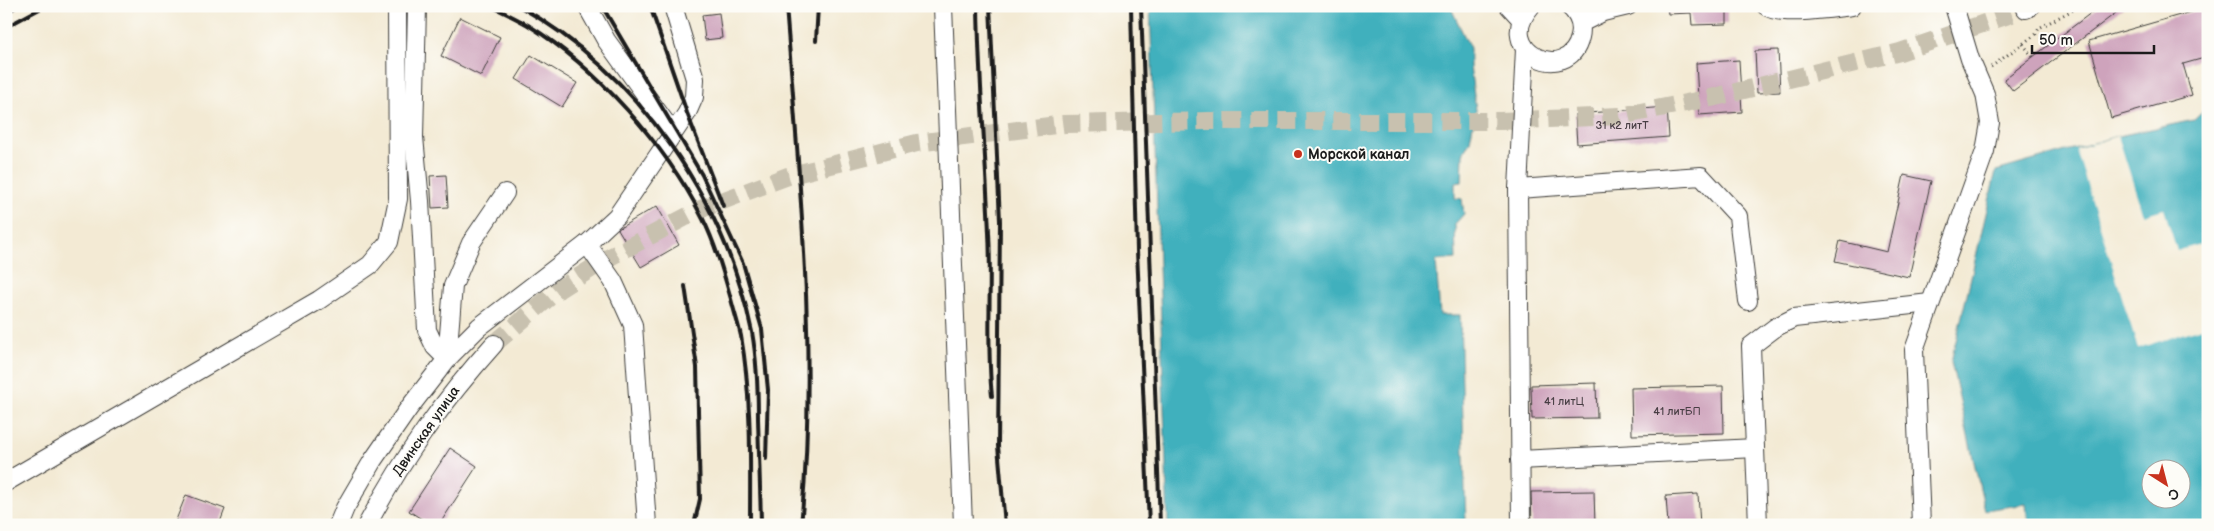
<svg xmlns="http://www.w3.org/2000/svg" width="2214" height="531" font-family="'Balsamiq Sans',sans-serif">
<rect width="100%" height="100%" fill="#fdfcf7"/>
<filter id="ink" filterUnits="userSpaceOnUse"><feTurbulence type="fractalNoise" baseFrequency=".02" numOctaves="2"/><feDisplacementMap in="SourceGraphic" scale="10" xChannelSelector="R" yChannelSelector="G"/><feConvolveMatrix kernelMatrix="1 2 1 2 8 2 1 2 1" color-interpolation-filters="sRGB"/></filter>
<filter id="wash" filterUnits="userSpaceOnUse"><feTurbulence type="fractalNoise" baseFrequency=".0096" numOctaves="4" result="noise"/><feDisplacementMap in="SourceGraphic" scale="20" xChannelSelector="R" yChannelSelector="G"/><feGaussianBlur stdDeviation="1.12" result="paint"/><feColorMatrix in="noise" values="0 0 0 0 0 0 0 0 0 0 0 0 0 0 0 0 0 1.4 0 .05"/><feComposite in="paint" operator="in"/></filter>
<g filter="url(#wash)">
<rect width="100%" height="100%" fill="#f3ead4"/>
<g fill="#41b0bd" stroke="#2e666c" fill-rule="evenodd">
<polygon points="1150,6 1450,6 1470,48 1470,66 1476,110 1470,141 1463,154 1462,182 1455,183 1455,198 1462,199 1464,214 1455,224 1456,259 1436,261 1440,315 1460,315 1466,525 1168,525"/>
<path d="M2208,107V525H2028L2026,504L1985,510L1951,362L1996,171L2118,136L2194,120ZM2152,468H2182V498H2152Z"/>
</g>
<polygon fill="#f3ead4" points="2118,136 2143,215 2164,209 2177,251 2208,242 2208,326 2138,348 2076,149"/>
<g id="blocks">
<g fill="#cea3bc">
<polygon points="1667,6 1727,6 1727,24 1692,25 1691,13 1668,14"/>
<polygon points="2100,6 2125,6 2013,91 2004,79"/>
<polygon points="2208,7 2208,57 2183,64 2192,95 2111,118 2089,41"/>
<polygon points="719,13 722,38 705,40 702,15"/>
<polygon points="460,17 500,37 481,76 441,56"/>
<polygon points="1778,50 1780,92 1757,93 1755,51"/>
<polygon points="531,55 577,83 562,107 516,79"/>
<polygon points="1739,60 1742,112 1699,115 1696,63"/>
<polygon points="1667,107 1669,137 1577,144 1575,114"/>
<polygon points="446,175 448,207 432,208 430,176"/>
<polygon points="1904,175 1931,181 1909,277 1835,261 1840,241 1887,252"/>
<polygon points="657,206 679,245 641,267 618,229"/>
<polygon points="1596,383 1597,418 1532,419 1531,385"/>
<polygon points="1723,386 1724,433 1632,435 1631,388"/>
<polygon points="450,448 477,466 439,525 431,525 409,511"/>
<polygon points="1594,491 1595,525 1532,525 1531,492"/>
<polygon points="1698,494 1700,525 1668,525 1666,496"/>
<polygon points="186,495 225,509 219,525 174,525"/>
<polygon points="514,521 602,523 602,525 514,525"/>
</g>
</g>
</g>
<g filter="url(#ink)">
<use href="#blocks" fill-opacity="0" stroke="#3c3b38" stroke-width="1"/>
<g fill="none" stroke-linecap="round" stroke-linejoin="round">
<polyline stroke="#c8c1af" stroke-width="18" stroke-dasharray="18 9" stroke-linecap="butt" points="494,344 558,290 608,258 701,209 788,176 917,143 1064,124 1208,121 1500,121 1620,116 1711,98 1900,52 2026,9"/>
<defs>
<g id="minor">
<polyline points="417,6 414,137 420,201 427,330 435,347 447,359"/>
<polyline points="587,6 606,40 673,133"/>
<polyline points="943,6 963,525"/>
<polyline points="1509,6 1522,20"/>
<path d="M1531,6C1491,52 1569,86 1580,37C1583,25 1578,14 1569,6"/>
<path d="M1766,6C1778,17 1834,8 1852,6"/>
<polyline points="2026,9 2031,6"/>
<polyline points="1581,23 1603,12 1628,6"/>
<polyline points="1525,49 1518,189 1701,176 1738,216 1748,301"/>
<polyline points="1518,189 1521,525"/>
<polyline points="587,244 613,281 633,325 647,525"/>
<polyline points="447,359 453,286 471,243 505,193"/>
<polyline points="1520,460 1755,448"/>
<polyline points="6,482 319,300 370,265 389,242 398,199 397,6"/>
<polyline points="338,525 345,508 373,460 409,408 447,359 479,327 587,244 617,216 687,113 694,97 695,79 673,6"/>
<path d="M367,525C404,456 442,402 494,344"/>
<polyline points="1758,525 1751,346 1776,327 1794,318 1930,303"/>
<polyline points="1921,525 1914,350 1985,151 1990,123 1985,94 1970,59 1954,6"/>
</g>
</defs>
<use href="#minor" stroke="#3c3b38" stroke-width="20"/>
<g stroke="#3c3b38" stroke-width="3" stroke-dasharray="1 4" stroke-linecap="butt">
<polyline points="2023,44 2033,57"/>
<polyline points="1991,67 2036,34 2039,28 2080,6"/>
</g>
<use href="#minor" stroke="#fff" stroke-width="18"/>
<g stroke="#1c1c1c" stroke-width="4">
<path d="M491,6C503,12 516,18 528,25C597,68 665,144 702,217C715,243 723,271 731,299C734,311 738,323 741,336C752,398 750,462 750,525"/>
<path d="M519,6C639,74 724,198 752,332C757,360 758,390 758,419C759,453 760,487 761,521"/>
<polyline points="602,6 702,175 743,263 762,329 768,390 766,459"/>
<polyline points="650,6 687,113 723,206"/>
<path d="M786,6C799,176 818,355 801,525"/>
<path d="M978,6C979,82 986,158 989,233C992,288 986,342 992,396"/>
<polyline points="990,6 1000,221 998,446 1005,525"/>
<polyline points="1131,6 1137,251 1149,525"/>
<polyline points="1141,6 1160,525"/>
<polyline points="6,13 17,6"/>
<polyline points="6,27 45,6"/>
<polyline points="816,41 818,6"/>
<polyline points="685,286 697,367 700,499 694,525"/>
</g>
</g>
</g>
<circle fill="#c8321e" stroke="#fdfcf7" stroke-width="2" cx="1298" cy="154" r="5"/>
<g text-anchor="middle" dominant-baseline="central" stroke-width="4" stroke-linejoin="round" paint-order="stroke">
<g font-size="11" fill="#483e44">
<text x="1622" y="125">31 к2 литТ</text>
<text x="1564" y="401">41 литЦ</text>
<text x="1677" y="411">41 литБП</text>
</g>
<g font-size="14" font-weight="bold" fill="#1c1c1c" stroke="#fdfcf7" text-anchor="start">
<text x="1308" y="154">Морской канал</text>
</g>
<g font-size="14" fill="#1c1c1c" stroke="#fdfcf7">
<text transform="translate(426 431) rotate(-55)">Двинская улица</text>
</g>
</g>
<rect width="2214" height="531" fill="none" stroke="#fdfcf7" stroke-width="25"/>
<g transform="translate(2166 484) rotate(144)"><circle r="24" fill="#fdfcf7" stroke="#a3a29f"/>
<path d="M0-4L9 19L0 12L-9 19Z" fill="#c8321e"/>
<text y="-8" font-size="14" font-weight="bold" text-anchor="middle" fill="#1c1c1c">С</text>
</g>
<path d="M2032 45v8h122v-8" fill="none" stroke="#1c1c1c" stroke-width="2.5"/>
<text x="2039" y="45" font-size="15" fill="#1c1c1c" stroke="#fdfcf7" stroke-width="4" paint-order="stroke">50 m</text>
</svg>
